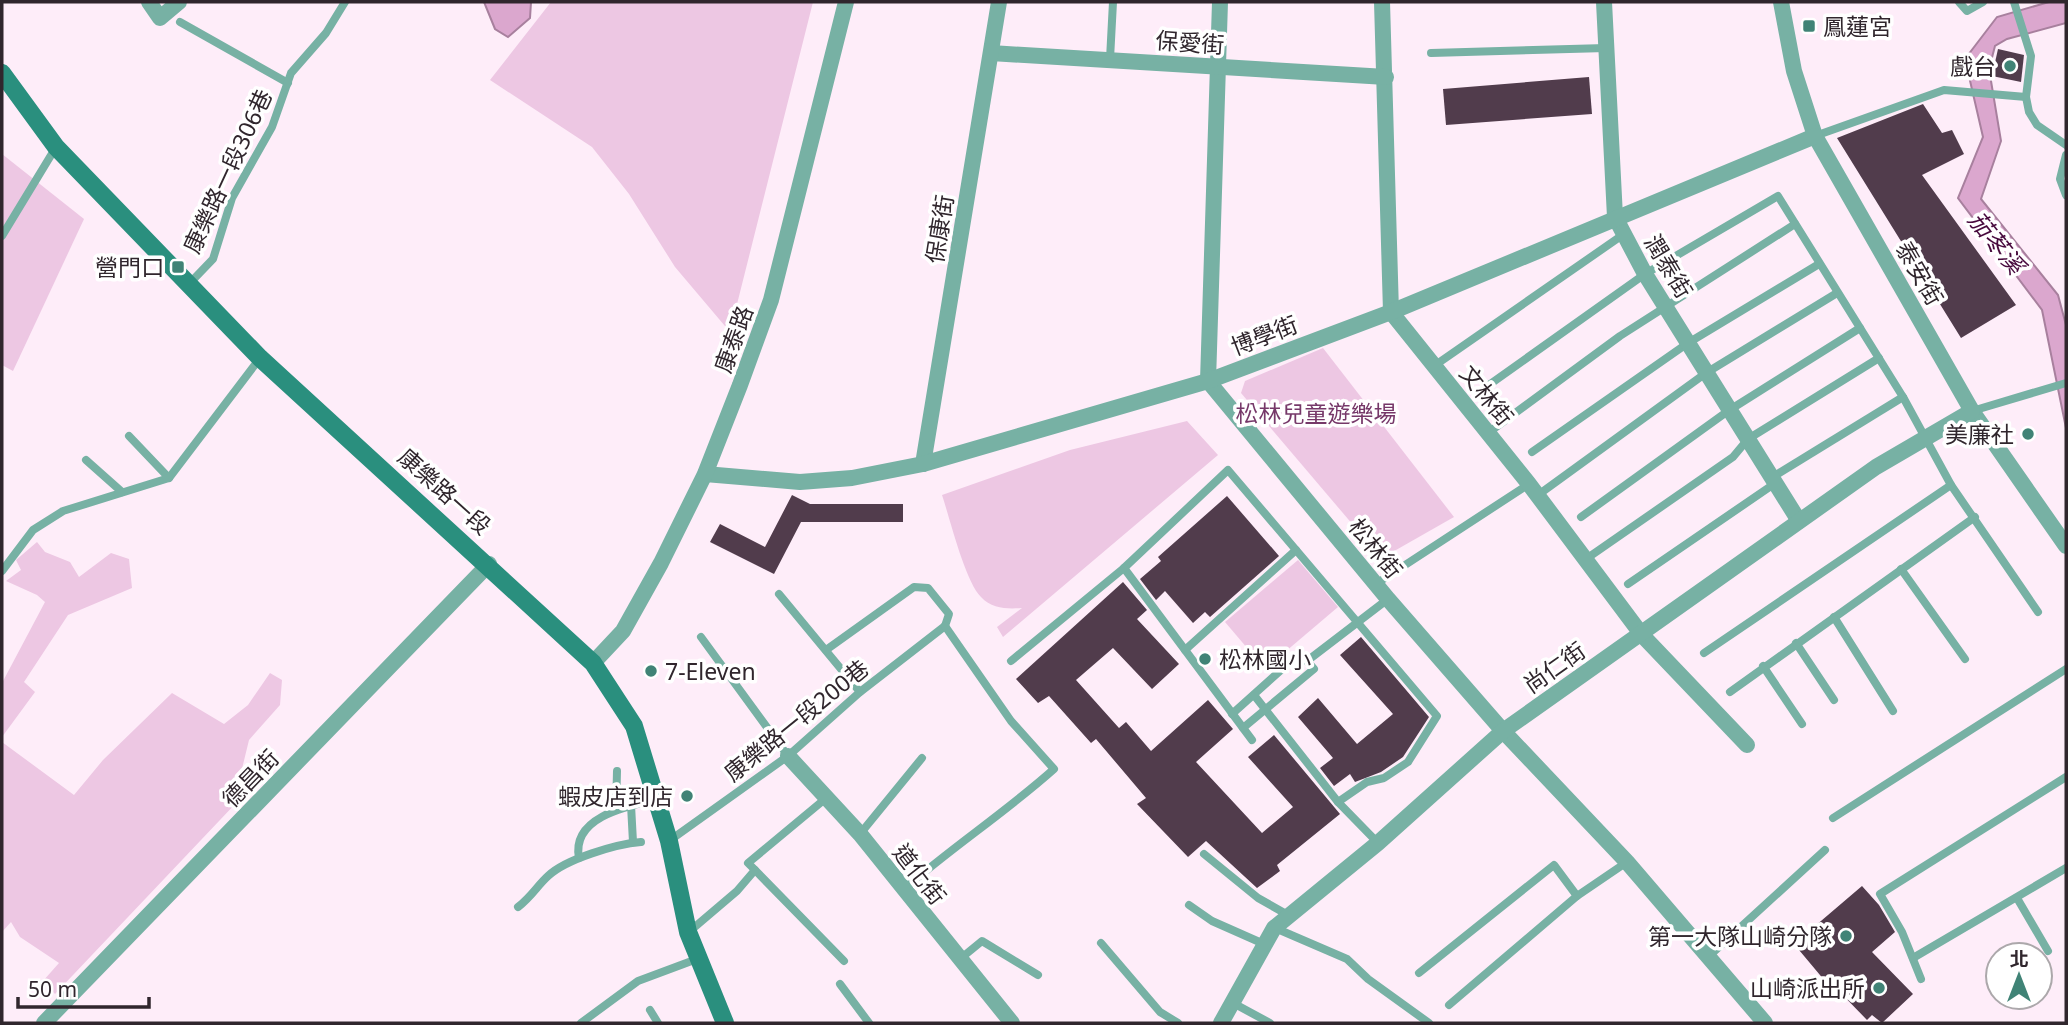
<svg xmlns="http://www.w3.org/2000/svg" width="2068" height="1025" font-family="'Noto Sans','Noto Sans TC',sans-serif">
<rect width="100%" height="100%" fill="#feedf9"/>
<g fill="#edc7e3">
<polygon points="551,2 813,2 730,332 675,267 629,194 592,147 490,80"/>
<polygon points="2,154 84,219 13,371 2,365"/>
<polygon points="1323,348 1454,517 1389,554 1376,552 1241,393 1245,381"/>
<path d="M1187,421L1218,455L1003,637L997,627L1022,608C1008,609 992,609 981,597C965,581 950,519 942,495L1070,450Z"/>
<polygon points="37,542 45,552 70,562 79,577 111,553 129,559 132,588 68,615 24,682 35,692 2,737 2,683 45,602 37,595 6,581 21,570 16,560"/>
<polygon points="1298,560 1338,607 1265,669 1225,622"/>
<polygon points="270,673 282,680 280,705 249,740 240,777 256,782 55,994 43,981 59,963 20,937 11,922 2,932 2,742 74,795 103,760 172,693 224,724 248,705"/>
</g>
<g fill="#dba7ce" stroke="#a8809e" stroke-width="2">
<polygon points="484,2 531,2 530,18 508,37 495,29"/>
<polygon points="2049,2 2066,2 2066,23 2007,39 1995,46 1989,69 2001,141 1981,199 2058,295 2066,325 2066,428 2042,310 1958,198 1983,137 1965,59 1997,17"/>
</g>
<g fill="#513c4c">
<polygon points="1998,49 2024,55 2021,82 1992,76"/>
<polygon points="1589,77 1592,114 1446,125 1443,89"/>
<polygon points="1923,104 1942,133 1952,130 1964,154 1922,175 2016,305 1961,338 1837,138"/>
<polygon points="792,495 810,504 903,504 903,522 801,522 774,574 710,542 720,524 765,547"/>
<polygon points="1227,496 1279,556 1210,617 1205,612 1193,623 1165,591 1156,600 1140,579 1161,561 1158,557"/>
<polygon points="1123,582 1147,610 1137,619 1179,664 1152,689 1113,648 1076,680 1119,728 1126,722 1151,751 1208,700 1233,729 1196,762 1262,833 1293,807 1248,757 1274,735 1340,814 1277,865 1280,871 1257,888 1206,841 1188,857 1137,804 1146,798 1096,739 1091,743 1049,696 1038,703 1016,679"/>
<polygon points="1361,637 1429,717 1403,757 1381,772 1355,782 1350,774 1334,786 1320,768 1333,758 1298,717 1318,698 1357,744 1393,714 1340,655"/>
<polygon points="1862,886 1879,905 1895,932 1872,952 1913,994 1882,1023 1872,1015 1867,1020 1833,985 1830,987 1794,944"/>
</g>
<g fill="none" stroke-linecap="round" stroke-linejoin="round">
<g stroke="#77b1a4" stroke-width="8">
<polyline points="1959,2 1967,11 1983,2"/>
<polyline points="2014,2 2031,56 2026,97 2029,112 2037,125 2066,145"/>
<polyline points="180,22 288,83"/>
<polyline points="1431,53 1606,48"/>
<polyline points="1110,59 1113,2"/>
<polyline points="1815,136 1944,90 2026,97"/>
<polyline points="2066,155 2060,179 2066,195"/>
<polyline points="2,236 56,147"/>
<polyline points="188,285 213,259 232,198 272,127 291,73 326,33 345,2"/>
<polyline points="1434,366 1624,234"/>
<polyline points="1479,392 1645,274 1778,196 1903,397 1951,485 2038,612"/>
<polyline points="1972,411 2066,383"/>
<polyline points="1488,433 1620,336 1795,224"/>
<polyline points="129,436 169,478"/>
<polyline points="1532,452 1688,343 1819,264"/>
<polyline points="86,460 122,492"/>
<polyline points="1771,478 1903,397"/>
<polyline points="1538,495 1706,373 1837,293"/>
<polyline points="1581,517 1728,411 1860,328"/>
<polyline points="1586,559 1733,457 1748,439 1879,358"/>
<polyline points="1124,568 1252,740"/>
<polyline points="1901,569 1965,659"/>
<polyline points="2,571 33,530 63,511 169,478 260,358"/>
<polyline points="1376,584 1529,484"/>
<polyline points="1628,584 1774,484"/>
<polyline points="779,594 860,692"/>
<polyline points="1834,617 1893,711"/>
<polyline points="701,637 788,756"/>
<polyline points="1796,643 1834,700"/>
<polyline points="826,650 914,587 928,588 949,614 945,626"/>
<polyline points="1185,650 1296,550"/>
<polyline points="1704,653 1951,485"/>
<polyline points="1011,661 1124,568 1228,470 1437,716 1408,762 1384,778 1367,782 1338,802"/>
<polyline points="1307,661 1388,599"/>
<polyline points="1763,666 1802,724"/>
<polyline points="1730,692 1975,517"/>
<polyline points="1254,695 1338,802 1378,843"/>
<polyline points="1232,714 1300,653 1314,669 1243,728"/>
<polyline points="631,805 633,842"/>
<polyline points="616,810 617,771"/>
<polyline points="1833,818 2066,669"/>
<polyline points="860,834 922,758"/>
<polyline points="669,841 788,756 860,692 945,626"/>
<polyline points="1204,854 1258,898 1288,915"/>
<path d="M579,858C571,817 627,806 658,799"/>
<polyline points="755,870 844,961"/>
<path d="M903,890C952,847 1006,812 1054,769L1011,721L945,626"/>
<polyline points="2017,898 2048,951"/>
<polyline points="1189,905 1212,921 1264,944"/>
<path d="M518,907C532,896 537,886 548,876C566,859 616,844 641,842"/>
<polyline points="1275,928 1347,959 1368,979 1429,1023"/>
<polyline points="690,931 737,891 755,870 748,863 825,799"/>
<polyline points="1101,943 1160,1012 1178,1023"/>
<polyline points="1708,957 1825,850"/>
<polyline points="1913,958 2066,868"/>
<polyline points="960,959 982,941 1038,975"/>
<polyline points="1419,973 1554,865 1577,896"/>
<polyline points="1921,979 1902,932 1880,894 2066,777"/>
<polyline points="840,984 869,1023"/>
<polyline points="1233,1003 1270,1023"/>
<polyline points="1449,1005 1577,896 1627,862"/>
<polyline points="650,1010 658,1023"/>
<polyline points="581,1023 638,981 697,959"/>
</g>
<g stroke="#77b1a4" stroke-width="16">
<polyline points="149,2 160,18 179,2"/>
<polyline points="1220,2 1208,381 1388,599 1503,731 1627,862 1765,1023"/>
<polyline points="1382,2 1391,312 1529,484 1642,635 1747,745"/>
<polyline points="1604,2 1615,217 1645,274 1799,521"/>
<polyline points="1781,2 1794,71 1815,136 1972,411 2066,546"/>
<polyline points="991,53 1386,77"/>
<polyline points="923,464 999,2"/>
<polyline points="705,474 800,482 852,478 923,464 1208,381 1391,312 1815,136"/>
<polyline points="593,663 623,631 661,563 705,474 740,385 771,300 846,2"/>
<polyline points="788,756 860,834 1012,1023"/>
<polyline points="44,1023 489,564"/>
<polyline points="1221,1023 1274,928 1378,843 1503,731 1876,467 1972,411"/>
</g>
<polyline stroke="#2a8f7e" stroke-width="18" points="2,73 56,147 260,358 593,663 634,726 669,841 688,932 725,1023"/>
</g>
<g fill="#408376" stroke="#fff" stroke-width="2.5">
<rect x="1802" y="19" width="14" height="14" rx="3.5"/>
<circle cx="2010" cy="66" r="7"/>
<rect x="171" y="260" width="14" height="14" rx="3.5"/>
<circle cx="2028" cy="434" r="7"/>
<circle cx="1205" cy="659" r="7"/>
<circle cx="651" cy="671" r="7"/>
<circle cx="687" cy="796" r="7"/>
<circle cx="1846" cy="936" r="7"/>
<circle cx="1879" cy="988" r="7"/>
</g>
<g text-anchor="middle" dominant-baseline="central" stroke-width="7" stroke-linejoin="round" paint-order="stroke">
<g font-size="23" fill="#30262d" stroke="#fff" text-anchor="end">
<text x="1823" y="26" text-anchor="start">鳳蓮宮</text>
<text x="1996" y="66">戲台</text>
<text x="164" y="267">營門口</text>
<text x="2014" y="434">美廉社</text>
<text x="1219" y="659" text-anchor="start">松林國小</text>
<text x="665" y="671" text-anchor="start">7-Eleven</text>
<text x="673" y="796">蝦皮店到店</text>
<text x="1832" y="936">第一大隊山崎分隊</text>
<text x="1865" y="988">山崎派出所</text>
</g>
<g font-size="23" fill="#30262d" stroke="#fff">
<text transform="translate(1190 42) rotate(4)">保愛街</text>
<text transform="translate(227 171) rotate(-65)">康樂路一段306巷</text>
<text transform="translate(939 229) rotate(-81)">保康街</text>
<text transform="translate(1669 266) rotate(59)">潤泰街</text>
<text transform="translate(1920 273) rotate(60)">泰安街</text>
<text transform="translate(1264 335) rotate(-21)">博學街</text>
<text transform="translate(733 339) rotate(-70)">康泰路</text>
<text transform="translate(1487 395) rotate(51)">文林街</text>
<text transform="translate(445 491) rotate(42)">康樂路一段</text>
<text transform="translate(1376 548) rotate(51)">松林街</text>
<text transform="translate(1554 667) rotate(-35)">尚仁街</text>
<text transform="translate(796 720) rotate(-39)">康樂路一段200巷</text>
<text transform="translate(250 778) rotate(-46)">德昌街</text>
<text transform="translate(920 874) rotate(52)">道化街</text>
</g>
<g font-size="23" fill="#763869" stroke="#fff">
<text x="1316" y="413">松林兒童遊樂場</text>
</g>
<g font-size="24" font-style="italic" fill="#47093d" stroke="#fff">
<text transform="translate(1997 242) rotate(51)">茄苳溪</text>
</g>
</g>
<rect width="2068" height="1025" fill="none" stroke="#30262d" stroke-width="7"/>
<g transform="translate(2019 976)"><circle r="33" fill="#ffffff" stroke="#aca8ab" stroke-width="2"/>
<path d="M0-5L12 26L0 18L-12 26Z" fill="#408376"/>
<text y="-10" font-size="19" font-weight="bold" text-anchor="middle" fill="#30262d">北</text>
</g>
<path d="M18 997v10h131v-10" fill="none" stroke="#30262d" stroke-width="3.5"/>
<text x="28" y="997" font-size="21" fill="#30262d" stroke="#ffffff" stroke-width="5" paint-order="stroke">50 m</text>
</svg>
